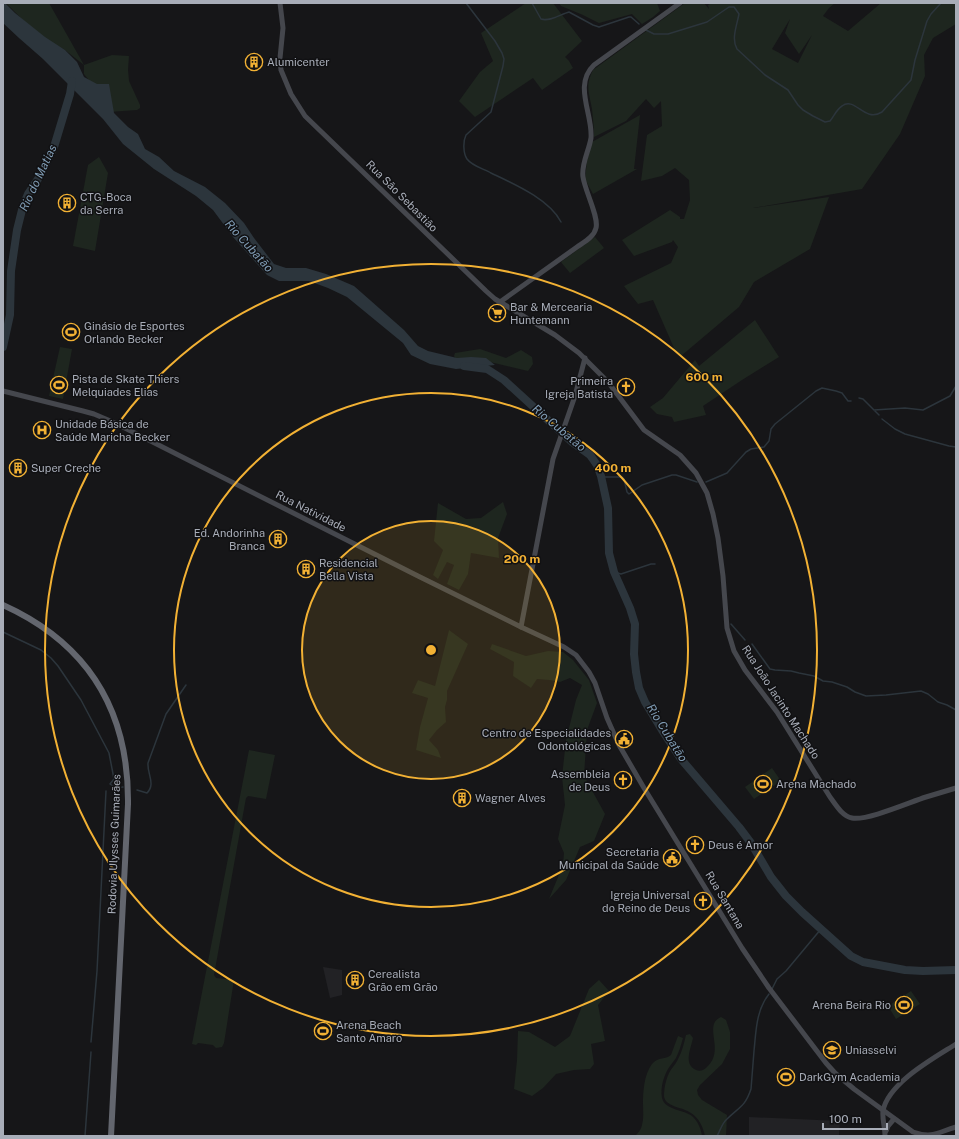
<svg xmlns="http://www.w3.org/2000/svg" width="959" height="1139" font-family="'Public Sans',sans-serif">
<rect width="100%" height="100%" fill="#161618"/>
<g fill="#222225">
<polygon points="323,967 342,970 342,995 330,998"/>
<polygon points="749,1117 840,1121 839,1136 749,1136"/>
</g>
<g fill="#1e261f" fill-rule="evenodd">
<polygon points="6,3 49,3 84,65 112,55 129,56 128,70 129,81 140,105 140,108 137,110 109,112 103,98 84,74 84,65 65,50 38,35"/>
<polygon points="526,3 553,3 582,41 565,57 569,61 573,68 542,90 533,78 475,117 459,101 480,72 493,61 481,33"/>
<polygon points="559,3 657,3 660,11 653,17 642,24 632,14 599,23 583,15 561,6"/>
<path d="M685,3H704L709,9L708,5L711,3H835L829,8L823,16L848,31L881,3H956V24L933,38L924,55L925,76L900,134L862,189L753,208L829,197L810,249L754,282L739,307L681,356L674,348L653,300L638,304L624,286L671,263L678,247L673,240L672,242L634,256L622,240L670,210L680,217V219H684L690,200L689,180L675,168L662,176L641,181L647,135L662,126L661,101L654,108L646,99L626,121L594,137C594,128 593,118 592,109C589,92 585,86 593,70ZM790,19L785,33L799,54L812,35L798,63L772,49Z"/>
<polygon points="640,115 634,169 637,169 593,194 585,179 587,161 592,142"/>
<polygon points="99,157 108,173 95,251 73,246 88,165"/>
<polygon points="595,237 604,248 570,273 561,262"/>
<polygon points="755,320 779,357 742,380 703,406 706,415 674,422 672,417 657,414 650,407 663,398 695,360 699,366"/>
<polygon points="60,347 72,349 63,399 49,396"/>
<polygon points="480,349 506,358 521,350 532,357 533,364 528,371 473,358 456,359 454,356 455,353"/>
<polygon points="503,502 507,514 498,538 499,558 471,553 468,574 459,590 447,584 454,565 447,562 438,579 433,575 443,550 434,541 438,503 466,519 481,518"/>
<polygon points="449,630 468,644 447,691 447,700 445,707 446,722 437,730 429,740 438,750 441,758 416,750 420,727 428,698 412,693 418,680 435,686"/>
<polygon points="492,644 526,656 548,651 563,652 573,660 589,680 597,703 587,730 584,776 605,814 594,841 580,847 566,880 549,899 563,865 564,853 558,839 565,805 562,777 566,740 576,700 582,685 570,678 560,682 549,680 537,679 531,688 513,676 514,662 490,649"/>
<polygon points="249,750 275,755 266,799 248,796 246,798 214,975 216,978 234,980 224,1043 222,1047 216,1048 213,1045 198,1043 196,1045 192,1044"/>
<polygon points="772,768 781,781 754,799 745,787"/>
<polygon points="599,980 609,991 598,1005 605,1041 591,1044 594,1064 590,1069 574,1070 556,1074 543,1088 532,1096 514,1089 517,1060 518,1031 529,1032 555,1047 570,1036 589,989"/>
<polygon points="911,991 920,1004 896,1019 888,1006"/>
<path d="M721,1017L726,1020L730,1032V1049L722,1064L700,1085L697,1090L698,1095L702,1100L727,1115L726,1136H705C703,1127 699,1118 691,1113C683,1107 665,1107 664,1096C664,1086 667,1074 673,1067C675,1064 677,1062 678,1059C682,1052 684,1043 686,1035L690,1034L693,1038C691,1048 683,1064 696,1070C700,1072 704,1070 707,1067C726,1050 702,1025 721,1017Z"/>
<polygon points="327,1022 333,1035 319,1040 314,1026"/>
<path d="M678,1036L683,1038C681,1045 679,1052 676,1058C674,1061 672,1063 670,1066C664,1074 660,1088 662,1098C665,1111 685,1109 693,1117C698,1122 701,1129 702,1136H635C638,1133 641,1130 642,1125C644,1118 643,1111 643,1104C643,1091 644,1075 652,1064C659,1056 665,1060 671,1055Z"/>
</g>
<polygon fill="#2c353c" points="3,3 5,3 15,13 45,37 65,50 77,62 84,77 97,84 109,84 114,113 128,127 138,134 145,149 159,157 174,171 205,187 225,203 244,223 254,238 274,264 286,268 306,268 326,274 354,286 404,330 418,346 428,351 457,358 471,357 486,358 495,365 456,369 430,364 411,355 403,343 347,297 328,288 309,281 279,281 267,275 233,237 213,210 196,196 154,169 123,144 103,119 43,59 19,38 3,23"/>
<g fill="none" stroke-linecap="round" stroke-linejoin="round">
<g stroke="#2c353c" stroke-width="1.5">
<path d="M466,3L495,41L502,53L504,59L503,66L491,112L466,135C463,141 463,153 467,159C472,166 484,169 491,173C514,184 549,199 561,222"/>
<path d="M532,3L541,19C550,22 561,14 569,12L593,25L599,27L629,17H631L639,24"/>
<path d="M646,30L654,34H668L707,22L729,7H734L739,14C737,25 731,39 737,49L765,75L788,90L798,105L803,110L813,116L825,122L830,121C834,116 837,109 842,106C855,96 864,123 882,112L911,80L915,60L927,21L931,14L941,3"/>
<polyline points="859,398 863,399 874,410 905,408 923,410 950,396 956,386"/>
<polyline points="875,411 879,415"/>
<polyline points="882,419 895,429 905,434 949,446 956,447"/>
<polyline points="601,476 604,477 622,477 624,479 627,492 629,494 642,485 672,475 676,475 697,482"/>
<polyline points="706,482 727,473 746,452 751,449 764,447 769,441 771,429 775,424 816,391 822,388 836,391 842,393 848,401 851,401"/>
<polyline points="614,572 621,574 651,564 655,564"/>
<polyline points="731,624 745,640"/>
<polyline points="3,632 41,650 51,658 58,666 81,700 109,753 114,779 110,784 116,788 123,787"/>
<polyline points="752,644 770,669 775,670 791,671 799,673 814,676 823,681 832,682 847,687 855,692 866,696 886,695 921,691 928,694 938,702 947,705 956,710"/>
<path d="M137,790L147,793C156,784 147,774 148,763L166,714L186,685"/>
<polyline points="772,989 777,979 786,971 821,929"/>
<polyline points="91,1042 97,971 106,791"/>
<polyline points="85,1136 91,1052"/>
<path d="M717,1136C720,1131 722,1123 727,1119C739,1107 745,1107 751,1089C752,1077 753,1064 754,1051C756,1032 756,1010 769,994"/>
</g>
<g stroke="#2c353c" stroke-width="8">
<polyline points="3,347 10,315 11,271 17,230 23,206 28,194 40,176 54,147 70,94 72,81"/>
<polyline points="464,366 487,369 504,380 572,442 590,455 597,465 601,476 608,508 609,553 614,572 630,608 635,624 634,654 636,672 639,688 645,702 662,730 681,759 739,827 751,843 771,877 786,896 802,912 851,956 863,962 905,970 923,971 956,970"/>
</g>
<g stroke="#45474d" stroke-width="5">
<path d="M280,3L283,28L280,58L281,70L291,94L305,116L486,291L495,299L555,335L579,353L608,382L644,430L680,455L696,473L707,493L713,514L718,538L723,576L727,628L734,651L745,670L777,712L830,797C836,805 842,816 852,818C867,821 910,802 926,797C936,794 946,791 956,788"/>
<path d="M500,302L577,247C584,242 594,237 596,228C599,217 585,191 583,177C581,164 589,151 591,138C593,114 573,85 594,65L680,3"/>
<path d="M3,391L83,411L94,414L115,423L418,576L521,627L564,647L576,655L589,672L595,683L607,718L619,745L644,788L742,948L769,988L826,1063L835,1073L854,1089L913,1132C933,1139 938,1132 956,1127"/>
<polyline points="521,627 553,459 575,396 585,358"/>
<polyline points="886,1131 888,1126 894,1119"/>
<path d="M885,1136C885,1128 882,1118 883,1111C888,1083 934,1058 956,1044"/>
</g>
<path stroke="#63666e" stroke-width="6" d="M3,605C89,644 129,711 128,804L111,1136"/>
</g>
<circle cx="431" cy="650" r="129" fill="#f2b134" fill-opacity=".12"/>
<g fill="none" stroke="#f2b134" stroke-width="2">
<circle cx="431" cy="650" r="129"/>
<circle cx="431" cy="650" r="257"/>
<circle cx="431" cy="650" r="386"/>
</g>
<defs>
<symbol id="building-ring" viewBox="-11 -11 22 22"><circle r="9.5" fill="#111113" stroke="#f2b134" stroke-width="1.5"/><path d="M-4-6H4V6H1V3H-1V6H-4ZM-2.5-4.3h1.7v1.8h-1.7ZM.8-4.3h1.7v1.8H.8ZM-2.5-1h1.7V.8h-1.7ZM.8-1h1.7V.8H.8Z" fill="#f2b134"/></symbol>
<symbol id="supermarket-ring" viewBox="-11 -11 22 22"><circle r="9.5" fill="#111113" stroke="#f2b134" stroke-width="1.5"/><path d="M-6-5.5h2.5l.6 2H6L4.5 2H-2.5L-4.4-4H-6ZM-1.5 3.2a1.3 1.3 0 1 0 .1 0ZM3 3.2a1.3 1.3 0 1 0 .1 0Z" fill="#f2b134"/></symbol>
<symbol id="stadium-ring" viewBox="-11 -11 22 22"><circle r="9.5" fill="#111113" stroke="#f2b134" stroke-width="1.5"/><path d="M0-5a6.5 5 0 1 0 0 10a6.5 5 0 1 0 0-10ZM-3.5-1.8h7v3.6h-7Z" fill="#f2b134"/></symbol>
<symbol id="church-ring" viewBox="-11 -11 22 22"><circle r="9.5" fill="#111113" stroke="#f2b134" stroke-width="1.5"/><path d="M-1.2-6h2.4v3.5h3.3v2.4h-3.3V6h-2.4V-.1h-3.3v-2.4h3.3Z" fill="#f2b134"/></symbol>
<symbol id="hospital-ring" viewBox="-11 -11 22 22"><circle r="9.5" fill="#111113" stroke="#f2b134" stroke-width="1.5"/><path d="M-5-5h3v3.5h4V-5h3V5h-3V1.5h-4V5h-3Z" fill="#f2b134"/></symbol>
<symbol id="civic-ring" viewBox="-11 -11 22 22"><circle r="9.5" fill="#111113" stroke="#f2b134" stroke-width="1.5"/><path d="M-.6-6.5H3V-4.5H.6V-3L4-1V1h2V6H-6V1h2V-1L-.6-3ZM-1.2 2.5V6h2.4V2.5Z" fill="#f2b134"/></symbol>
<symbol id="university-ring" viewBox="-11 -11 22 22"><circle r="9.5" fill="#111113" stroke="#f2b134" stroke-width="1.5"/><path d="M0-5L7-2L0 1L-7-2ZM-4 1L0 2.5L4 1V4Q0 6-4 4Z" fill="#f2b134"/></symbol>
</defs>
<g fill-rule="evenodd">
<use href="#building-ring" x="244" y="52" width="20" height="20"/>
<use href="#building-ring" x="57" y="193" width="20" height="20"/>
<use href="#supermarket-ring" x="487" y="303" width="20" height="20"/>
<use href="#stadium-ring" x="61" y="322" width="20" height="20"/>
<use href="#stadium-ring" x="49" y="375" width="20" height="20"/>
<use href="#church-ring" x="616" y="377" width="20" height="20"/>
<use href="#hospital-ring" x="32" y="420" width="20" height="20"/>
<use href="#building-ring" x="8" y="458" width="20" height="20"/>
<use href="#building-ring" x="268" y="529" width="20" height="20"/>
<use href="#building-ring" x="296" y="559" width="20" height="20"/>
<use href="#civic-ring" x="614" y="729" width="20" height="20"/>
<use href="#church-ring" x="613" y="770" width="20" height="20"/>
<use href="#stadium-ring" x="753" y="774" width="20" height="20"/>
<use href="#building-ring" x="452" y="788" width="20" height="20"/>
<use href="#church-ring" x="685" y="835" width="20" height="20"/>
<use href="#civic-ring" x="662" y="848" width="20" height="20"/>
<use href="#church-ring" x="693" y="891" width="20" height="20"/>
<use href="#building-ring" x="345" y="970" width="20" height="20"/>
<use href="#stadium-ring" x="894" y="995" width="20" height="20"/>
<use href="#stadium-ring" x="313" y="1021" width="20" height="20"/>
<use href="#university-ring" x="822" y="1040" width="20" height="20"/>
<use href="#stadium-ring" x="776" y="1067" width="20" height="20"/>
</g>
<g text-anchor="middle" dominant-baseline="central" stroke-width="3" stroke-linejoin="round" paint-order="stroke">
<g font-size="11" fill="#a8adb8" stroke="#111113" text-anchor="start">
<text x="267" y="62">Alumicenter</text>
<text x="80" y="197">CTG-Boca<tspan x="80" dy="13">da Serra</tspan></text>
<text x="510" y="307">Bar &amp; Mercearia<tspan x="510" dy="13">Huntemann</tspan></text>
<text x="84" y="326">Ginásio de Esportes<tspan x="84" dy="13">Orlando Becker</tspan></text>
<text x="72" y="379">Pista de Skate Thiers<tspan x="72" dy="13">Melquiades Elias</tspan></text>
<text x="613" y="381" text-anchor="end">Primeira<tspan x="613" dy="13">Igreja Batista</tspan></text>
<text x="55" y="424">Unidade Básica de<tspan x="55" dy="13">Saúde Maricha Becker</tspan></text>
<text x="31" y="468">Super Creche</text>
<text x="265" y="533" text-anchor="end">Ed. Andorinha<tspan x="265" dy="13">Branca</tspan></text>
<text x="319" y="563">Residencial<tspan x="319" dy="13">Bella Vista</tspan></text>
<text x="611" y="733" text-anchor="end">Centro de Especialidades<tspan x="611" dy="13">Odontológicas</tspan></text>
<text x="610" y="774" text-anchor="end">Assembleia<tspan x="610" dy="13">de Deus</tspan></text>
<text x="776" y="784">Arena Machado</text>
<text x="475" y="798">Wagner Alves</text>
<text x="708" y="845">Deus é Amor</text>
<text x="659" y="852" text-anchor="end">Secretaria<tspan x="659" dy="13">Municipal da Saúde</tspan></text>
<text x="690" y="895" text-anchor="end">Igreja Universal<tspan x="690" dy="13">do Reino de Deus</tspan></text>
<text x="368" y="974">Cerealista<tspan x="368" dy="13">Grão em Grão</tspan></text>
<text x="891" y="1005" text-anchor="end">Arena Beira Rio</text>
<text x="336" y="1025">Arena Beach<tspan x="336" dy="13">Santo Amaro</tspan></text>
<text x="845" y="1050">Uniasselvi</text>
<text x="799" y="1077">DarkGym Academia</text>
</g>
<g font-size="11" fill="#a8adb8" stroke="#111113">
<text transform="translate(402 196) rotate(45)">Rua São Sebastião</text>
<text transform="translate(311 511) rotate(27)">Rua Natividade</text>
<text transform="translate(781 702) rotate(57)">Rua João Jacinto Machado</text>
<text transform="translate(114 844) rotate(-88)">Rodovia Ulysses Guimarães</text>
<text transform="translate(725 900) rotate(59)">Rua Santana</text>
</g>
<g font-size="12" font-style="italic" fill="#7f9bb3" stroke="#111113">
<text transform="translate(38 178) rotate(-65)">Rio do Matias</text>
<text transform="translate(249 246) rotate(48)">Rio Cubatão</text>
<text transform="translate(559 428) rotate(40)">Rio Cubatão</text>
<text transform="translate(667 733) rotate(58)">Rio Cubatão</text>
</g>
</g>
<circle cx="431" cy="650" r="6" fill="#f2b134" stroke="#111113" stroke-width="2"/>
<g font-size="12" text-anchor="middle" font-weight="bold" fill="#f2b134" stroke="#111113" stroke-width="3" stroke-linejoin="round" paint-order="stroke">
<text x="704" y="381">600 m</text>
<text x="613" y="472">400 m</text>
<text x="522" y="563">200 m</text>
</g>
<rect width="959" height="1139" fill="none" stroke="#a8adb8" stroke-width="8"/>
<path d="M823 1123v6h64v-6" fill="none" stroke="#a8adb8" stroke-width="2"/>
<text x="829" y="1123" font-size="12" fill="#a8adb8" stroke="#111113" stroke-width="3" paint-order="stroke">100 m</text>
</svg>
